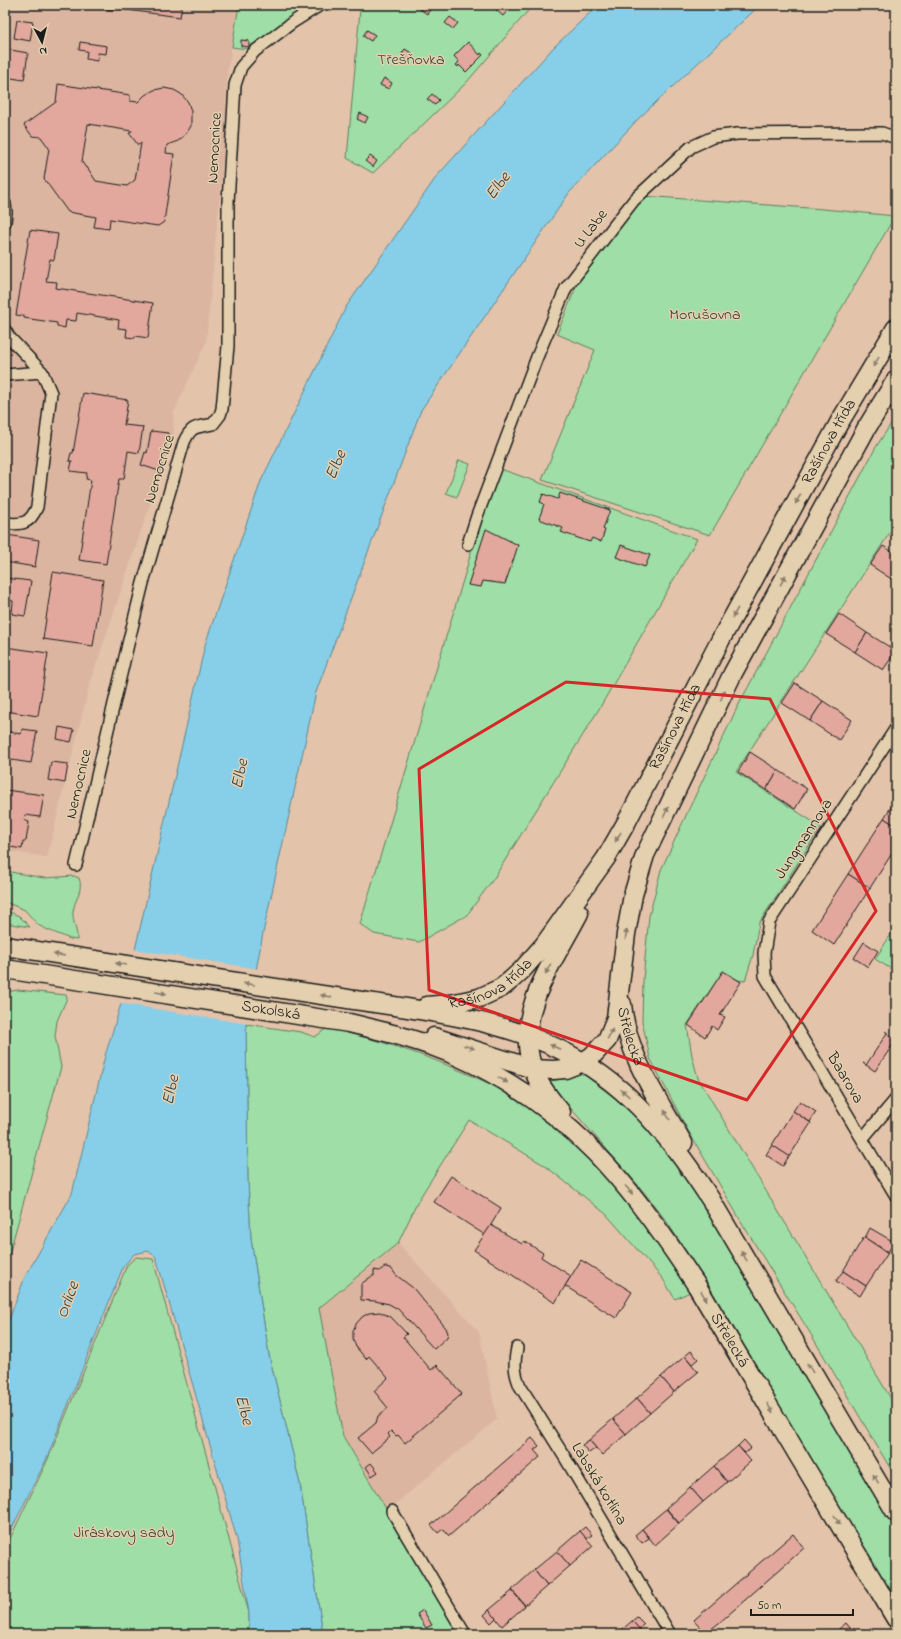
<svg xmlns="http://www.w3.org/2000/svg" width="901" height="1639" font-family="'Indie Flower',sans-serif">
<rect width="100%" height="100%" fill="#e3c3a9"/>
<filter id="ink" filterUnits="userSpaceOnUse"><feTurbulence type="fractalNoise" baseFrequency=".025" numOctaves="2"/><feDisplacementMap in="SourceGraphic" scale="8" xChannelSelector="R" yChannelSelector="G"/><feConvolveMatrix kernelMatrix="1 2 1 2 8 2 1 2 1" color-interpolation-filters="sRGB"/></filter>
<g filter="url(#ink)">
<g fill="#dbb5a0">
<polygon points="5,5 239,5 227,74 225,139 206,342 173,414 174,433 90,683 47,857 5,851"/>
<polygon points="398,1243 479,1332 497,1419 387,1511 343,1436 318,1309"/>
</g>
<g fill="#9fdea6" stroke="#5e7d61">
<polygon points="239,5 307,5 247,49 232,47"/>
<polygon points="366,5 533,5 466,83 373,173 347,158 360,10"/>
<polygon points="643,196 823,209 895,216 710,535 542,480 595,350 557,334 577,284"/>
<polygon points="896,416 896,523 736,772 821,827 759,923 753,955 745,981 738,980 723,971 687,1025 692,1056 698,1078 896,1407 896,1478 812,1336 748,1233 686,1127 650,1058 642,1021 643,980 649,916 661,870 688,811 737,708 876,447"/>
<polygon points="459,460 470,464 457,497 446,493"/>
<polygon points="498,468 697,539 599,709 494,878 467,915 419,942 374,934 360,924 467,567 479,521"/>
<path d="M5,871L44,878L74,876L79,878C84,890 74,900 73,912C72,922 78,931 77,940L70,939L46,929L38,925L25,910L5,902Z"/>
<polygon points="5,910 19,916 30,927 5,923"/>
<polygon points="896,927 896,972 875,959"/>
<polygon points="18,990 66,995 67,998 57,1021 55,1036 61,1067 5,1269 5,992"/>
<path d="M246,1024L301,1032L315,1037L327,1028C376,1039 424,1054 470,1075C479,1079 489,1083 497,1088C579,1135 642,1213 692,1291L675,1299L663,1279L606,1214L544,1165L469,1120L419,1199L398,1243L319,1308L343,1436L460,1634H323L300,1484L269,1355L251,1239L248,1182Z"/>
<polygon points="582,1073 624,1105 658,1140 693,1189 896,1530 896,1602 707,1283 667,1222 639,1186 559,1095 550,1081 569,1078"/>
<polygon points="136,1257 153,1259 249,1613 249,1634 5,1634 5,1549 48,1459 127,1265"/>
</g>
<polygon fill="#87cfe8" stroke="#5c8796" points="598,5 760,5 639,118 569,193 421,410 316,692 263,933 246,1024 248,1182 251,1239 269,1355 300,1484 323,1634 249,1634 249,1613 237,1539 156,1257 148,1251 134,1254 123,1267 46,1460 5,1542 5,1330 25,1277 72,1194 105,1056 121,1004 135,950 205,645 261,481 346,307 437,176 553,48"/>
<polygon fill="#e3c3a9" points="133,949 259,969 248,1024 119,1003"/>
<g fill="#e2a89e" stroke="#1c1c1c" fill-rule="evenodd">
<polygon points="81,5 115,5 113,10"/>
<polygon points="119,5 182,5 180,17 119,9"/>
<polygon points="423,5 430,5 432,7 427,14 420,9"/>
<polygon points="500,5 508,10 503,16 496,10"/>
<polygon points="450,17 458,23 453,29 445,23"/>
<polygon points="17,20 33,22 30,41 14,38"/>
<polygon points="367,30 375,35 371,41 363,36"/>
<polygon points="241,40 249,41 249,47 241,46"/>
<polygon points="80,42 107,46 106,54 98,53 97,61 86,59 87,51 79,50"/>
<polygon points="468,42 480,55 481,53 483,55 466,72 459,65 458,67 456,65 459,62 454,56"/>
<polygon points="5,49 28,53 24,80 5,77"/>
<polygon points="405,49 413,54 409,60 401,55"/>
<polygon points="384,78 392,83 389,89 380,85"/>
<path d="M58,84L130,95V101L138,102L145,95L154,90L164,88L174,90L181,94L188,102L191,111V126L186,134L178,141L167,145L166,153L174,154L164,222L158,226L110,219L109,229L94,227L96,217L68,212L44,179L49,148L41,137L32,136L24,125L56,102ZM88,124L132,131L129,133L138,145L141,143L135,180L127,186L96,181L87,167L86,168L82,162Z"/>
<polygon points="432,94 439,100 435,105 427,99"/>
<polygon points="360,113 368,117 365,123 357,119"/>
<polygon points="370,156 377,161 373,167 365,161"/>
<polygon points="30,230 58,234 54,260 50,259 46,281 57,282 56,288 153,303 148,338 135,336 135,338 126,337 127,329 118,328 119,320 77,313 76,321 66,320 65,328 57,326 57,323 24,318 24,316 16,315"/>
<polygon points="83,393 128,400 124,425 143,427 139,453 128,451 124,479 119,479 106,564 79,560 91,480 86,479 87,473 70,471 72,461 69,461 71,453 73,453"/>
<polygon points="151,431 168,433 165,452 159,471 141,465 145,452 147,453"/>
<polygon points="560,493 610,510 603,529 605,530 601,542 592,538 590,542 578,538 561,532 563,528 539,519 544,504 540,502 543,494 558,499"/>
<polygon points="486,529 518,545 514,558 505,584 483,581 481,587 468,585"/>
<polygon points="7,535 39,540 35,567 5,562"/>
<polygon points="621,545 650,555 645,567 616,557"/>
<polygon points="883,546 896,554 896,582 870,565"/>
<polygon points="53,572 103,580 93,646 43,639"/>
<polygon points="5,578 31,581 25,616 12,614 13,601 5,599"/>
<polygon points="839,614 867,633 855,652 826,634"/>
<polygon points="867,633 896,651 883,670 855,652"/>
<polygon points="5,647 48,653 38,716 5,711"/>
<polygon points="795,683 823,701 810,721 782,703"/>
<polygon points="823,701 852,720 839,740 810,721"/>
<polygon points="59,727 74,730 71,742 57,739"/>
<polygon points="22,729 37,731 31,763 5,759 5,731 21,734"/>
<polygon points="750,752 778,770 766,790 738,772"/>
<polygon points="51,762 68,764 65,783 48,780"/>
<polygon points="778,770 807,789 795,809 766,790"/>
<polygon points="5,790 44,795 40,817 25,815 24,820 29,822 26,841 23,841 22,849 5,846"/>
<polygon points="896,799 896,826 884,818"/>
<polygon points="884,818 896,826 896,847 870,888 848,874"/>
<polygon points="848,874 870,888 834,945 812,930"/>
<polygon points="864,942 878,951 868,967 854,958"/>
<polygon points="723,971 741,982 720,1015 725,1017 717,1030 712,1026 705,1037 688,1025"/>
<polygon points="885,1031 896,1040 875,1071 863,1063 866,1065 887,1033"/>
<polygon points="800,1101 816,1112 810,1122 793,1111"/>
<polygon points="793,1111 811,1123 789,1157 772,1145"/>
<polygon points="772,1145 789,1156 783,1166 766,1155"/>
<polygon points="451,1176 501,1208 485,1235 434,1202"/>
<polygon points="491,1225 522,1244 524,1241 543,1253 541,1257 571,1276 555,1303 474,1250"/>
<polygon points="870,1228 894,1242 888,1252 865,1238"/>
<polygon points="864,1237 888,1253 866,1286 843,1271"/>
<polygon points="581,1260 632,1292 616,1318 565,1286"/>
<polygon points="385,1267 391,1268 396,1275 413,1288 446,1328 448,1333 447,1337 434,1349 398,1309 389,1304 375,1301 361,1300 361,1284 372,1276 374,1276 374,1270 379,1271"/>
<polygon points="843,1271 866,1286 860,1296 836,1281"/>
<polygon points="380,1312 391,1317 407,1334 403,1337 431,1370 437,1365 462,1394 405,1443 398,1435 396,1436 391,1431 388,1434 390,1437 371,1453 358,1438 376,1423 378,1416 388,1408 374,1391 388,1378 369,1356 366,1359 356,1347 353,1339 353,1331 356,1324 362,1317 369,1313"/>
<polygon points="691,1351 698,1359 692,1364 685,1356"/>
<polygon points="685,1356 698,1372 674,1392 661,1377"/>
<polygon points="661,1377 674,1392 650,1413 637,1398"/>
<polygon points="637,1398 650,1413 626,1434 613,1419"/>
<polygon points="613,1419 626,1434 602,1455 589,1440"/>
<polygon points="532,1438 539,1446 534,1450 540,1457 449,1536 443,1529 438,1533 431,1525"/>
<polygon points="589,1440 596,1448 589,1453 582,1445"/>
<polygon points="744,1440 751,1448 745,1453 738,1446"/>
<polygon points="738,1446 751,1461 727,1482 714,1466"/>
<polygon points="371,1463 378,1472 372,1476 366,1467"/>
<polygon points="714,1466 727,1482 703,1502 690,1487"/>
<polygon points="690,1487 703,1502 679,1523 666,1508"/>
<polygon points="666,1509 679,1524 655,1545 642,1529"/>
<polygon points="585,1527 592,1535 586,1539 580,1531"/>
<polygon points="642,1529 649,1538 642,1543 635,1535"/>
<polygon points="580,1531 593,1546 570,1566 557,1551"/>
<polygon points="793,1534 804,1548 719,1623 706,1633 694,1620"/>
<polygon points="557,1551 570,1566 547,1586 534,1570"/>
<polygon points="534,1570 547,1586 525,1605 512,1590"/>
<polygon points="512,1591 525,1606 502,1626 489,1610"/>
<polygon points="423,1610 432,1625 426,1628 417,1614"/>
<polygon points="489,1610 496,1618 491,1623 484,1615"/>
<polygon points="637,1617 644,1624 639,1629 632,1621"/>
<polygon points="632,1621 644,1634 617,1634"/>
<polygon points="846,1623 855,1634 833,1634"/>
</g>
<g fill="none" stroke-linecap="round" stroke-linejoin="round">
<defs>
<g id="street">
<polyline points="5,204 6,212 5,222"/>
<path d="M5,330L9,337L42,372L51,393L37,507C30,524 22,525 5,523"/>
<polyline points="5,375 42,372"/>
<polyline points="468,544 477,516 537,357 566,288 634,200 691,147 713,137 737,134 882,133 896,138"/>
<polyline points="896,728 769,922 764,953 765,976 896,1196"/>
<path d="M76,865L129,640L143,583L184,442C192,425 195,428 213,424L220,415L222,409L228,346V202L235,85L241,67L255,51L293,22L320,5"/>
<polyline points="863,1138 896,1099"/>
<path d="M517,1348C514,1363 514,1372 520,1386L564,1456L670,1634"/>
<polyline points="392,1511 465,1634"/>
</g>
<g id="primary">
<path d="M5,946C115,964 225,980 335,997C416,1010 514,1018 584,1063C639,1097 676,1146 711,1200L896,1513"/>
<path id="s1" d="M5,969L349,1023C386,1032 424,1041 459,1057C569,1106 633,1187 697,1286L896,1619"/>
<path id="s2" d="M622,1004C627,1056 658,1099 683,1143"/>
<path id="s3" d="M427,1006L450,1004L479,998L501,988L511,980L522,970L544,945L606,858L626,823L721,639L839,423L896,328"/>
<polyline points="434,1037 533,1069 553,1070 565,1069 583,1062 593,1055 607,1040 616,1018 626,934 633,895 645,855 733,673 866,429 896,380"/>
<path d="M561,1112C553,1102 544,1092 538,1080C507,1021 553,964 579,913"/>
</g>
</defs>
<use href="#street" stroke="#1c1c1c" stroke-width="14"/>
<use href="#primary" stroke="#1c1c1c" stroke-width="21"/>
<use href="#street" stroke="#e4cfae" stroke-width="11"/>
<use href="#primary" stroke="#e4cfae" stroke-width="18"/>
</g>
<defs><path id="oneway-solid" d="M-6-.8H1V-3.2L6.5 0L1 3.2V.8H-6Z"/></defs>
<g fill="#8a7e6c">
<use href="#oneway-solid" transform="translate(876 362) rotate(121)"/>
<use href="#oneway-solid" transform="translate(798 499) rotate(119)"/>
<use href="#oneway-solid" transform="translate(783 580) rotate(-62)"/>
<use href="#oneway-solid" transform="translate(735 613) rotate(119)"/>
<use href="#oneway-solid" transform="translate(723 695) rotate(-64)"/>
<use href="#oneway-solid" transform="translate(666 812) rotate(-64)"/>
<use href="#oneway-solid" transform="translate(618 837) rotate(120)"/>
<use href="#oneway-solid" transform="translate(626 935) rotate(-82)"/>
<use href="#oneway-solid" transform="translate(59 955) rotate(-172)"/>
<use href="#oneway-solid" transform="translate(121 964) rotate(-171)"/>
<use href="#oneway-solid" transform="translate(548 969) rotate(118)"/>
<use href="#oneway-solid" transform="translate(249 984) rotate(-171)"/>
<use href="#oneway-solid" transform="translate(161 993) rotate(9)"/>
<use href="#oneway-solid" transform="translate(326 996) rotate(-171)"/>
<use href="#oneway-solid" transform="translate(610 1034) rotate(-63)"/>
<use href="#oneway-solid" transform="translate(469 1047) rotate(18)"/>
<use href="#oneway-solid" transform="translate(555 1047) rotate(-155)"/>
<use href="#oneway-solid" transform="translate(503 1080) rotate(31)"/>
<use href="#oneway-solid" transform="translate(625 1093) rotate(-138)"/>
<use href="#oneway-solid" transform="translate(667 1115) rotate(-120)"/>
<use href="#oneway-solid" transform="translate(629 1190) rotate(50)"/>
<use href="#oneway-solid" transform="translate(744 1256) rotate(-121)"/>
<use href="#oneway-solid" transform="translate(704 1296) rotate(59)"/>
<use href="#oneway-solid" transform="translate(810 1368) rotate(-121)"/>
<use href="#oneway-solid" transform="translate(770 1408) rotate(59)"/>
<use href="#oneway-solid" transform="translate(876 1479) rotate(-121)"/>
<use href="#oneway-solid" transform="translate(837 1520) rotate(59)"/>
</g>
</g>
<path fill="none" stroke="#d62828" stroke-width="3" stroke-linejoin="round" d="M566,682L770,699L876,911L747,1100L429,990L419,769Z"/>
<g text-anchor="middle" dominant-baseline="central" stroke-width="3" stroke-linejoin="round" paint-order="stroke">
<g font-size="16" fill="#364338" stroke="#e4cfae">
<text x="411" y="60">Třešňovka</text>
<text x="705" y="315">Morušovna</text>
<text x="124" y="1533">Jiráskovy sady</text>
</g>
<g font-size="16" fill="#1c1c1c" stroke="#e4cfae">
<text transform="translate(215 148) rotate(-87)">Nemocnice</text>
<text transform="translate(591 229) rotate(-53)">U Labe</text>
<text stroke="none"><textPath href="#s3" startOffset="717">Rašínova třída</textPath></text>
<text transform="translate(160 469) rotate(-73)">Nemocnice</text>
<text stroke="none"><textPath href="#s3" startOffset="393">Rašínova třída</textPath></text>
<text transform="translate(79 784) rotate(-77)">Nemocnice</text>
<text transform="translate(804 839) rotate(-57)">Jungmannova</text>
<text stroke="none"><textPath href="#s3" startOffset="69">Rašínova třída</textPath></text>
<text stroke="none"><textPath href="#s1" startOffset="269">Sokolská</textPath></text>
<text stroke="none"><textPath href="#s2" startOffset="33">Střelecká</textPath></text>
<text transform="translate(845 1078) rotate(59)">Baarova</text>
<text stroke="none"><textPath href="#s1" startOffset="862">Střelecká</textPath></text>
<text transform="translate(599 1484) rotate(59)">Labská kotlina</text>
</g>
<g font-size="17" font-style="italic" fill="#314045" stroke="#e4cfae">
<text transform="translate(498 186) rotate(-53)">Elbe</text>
<text transform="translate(336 465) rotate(-67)">Elbe</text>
<text transform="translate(240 774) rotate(-78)">Elbe</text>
<text transform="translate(171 1090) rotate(-78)">Elbe</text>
<text transform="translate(68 1300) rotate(-70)">Orlice</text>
<text transform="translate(244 1410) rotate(75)">Elbe</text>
</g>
</g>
<rect width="901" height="1639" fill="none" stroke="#e4cfae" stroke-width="20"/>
<rect x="10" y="10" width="881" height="1619" fill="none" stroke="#1c1c1c" stroke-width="1.5" filter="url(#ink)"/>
<g transform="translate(42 42) rotate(173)" stroke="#e4cfae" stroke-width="3" paint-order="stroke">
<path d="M0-3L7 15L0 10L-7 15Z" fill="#1c1c1c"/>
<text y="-6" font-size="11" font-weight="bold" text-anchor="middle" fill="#1c1c1c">N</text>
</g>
<path d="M751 1609v6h102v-6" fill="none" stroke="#1c1c1c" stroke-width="2"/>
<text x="757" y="1609" font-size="12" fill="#1c1c1c" stroke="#e4cfae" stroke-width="3" paint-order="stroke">50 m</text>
</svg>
